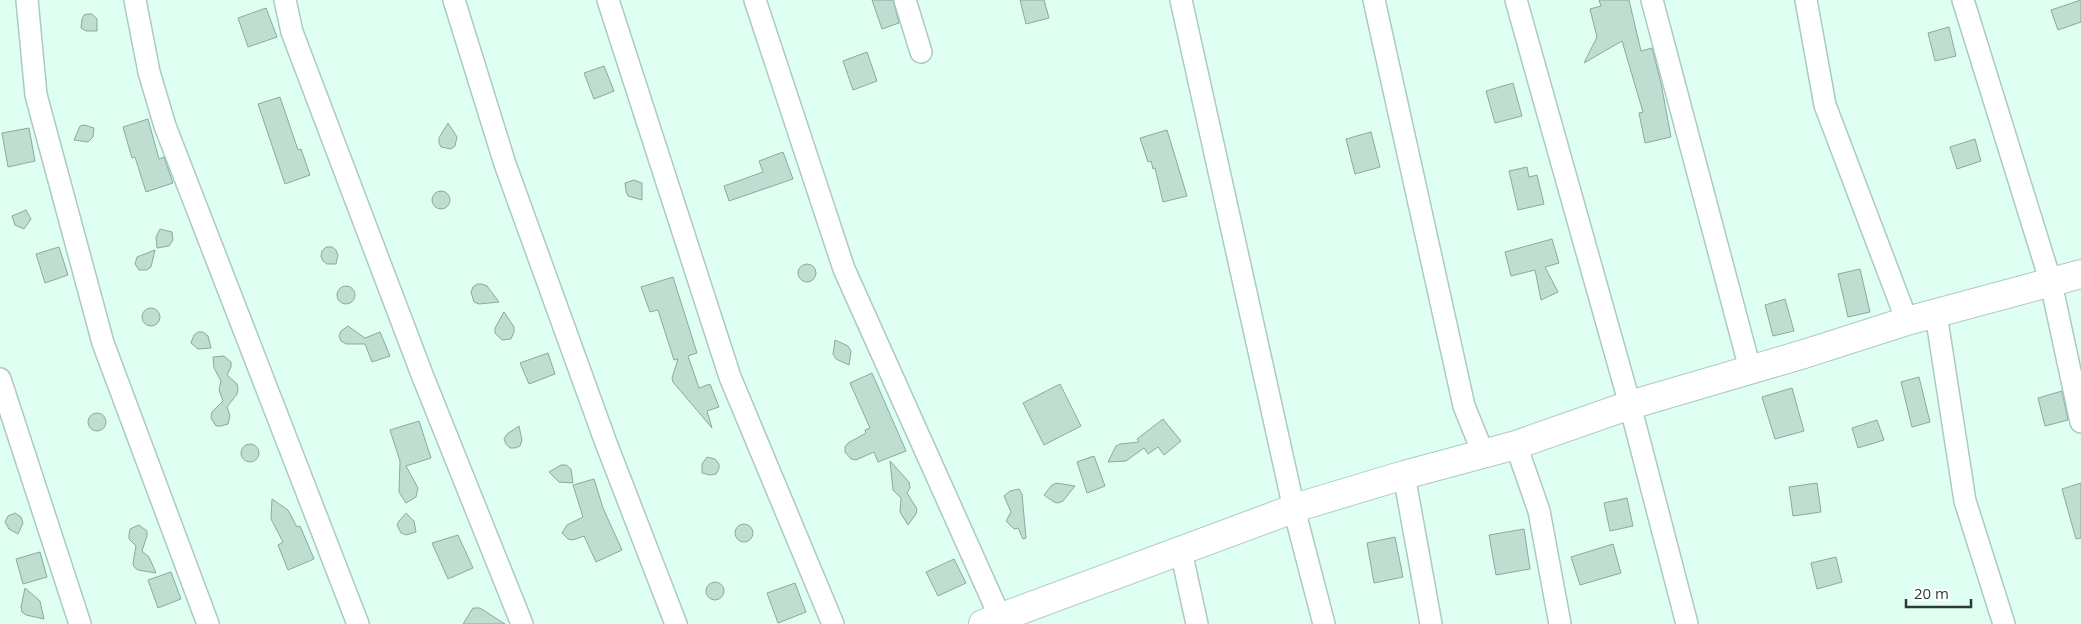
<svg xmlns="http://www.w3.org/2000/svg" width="2081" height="624" font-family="'Open Sans',sans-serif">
<rect width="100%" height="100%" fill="#defff1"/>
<g fill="#bfded1" stroke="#8baa9e">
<polygon points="872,0 893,0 899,23 882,29"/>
<polygon points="1020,0 1044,0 1049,18 1026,24"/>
<polygon points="1599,0 1629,0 1641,51 1652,48 1661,83 1671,137 1645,143 1639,113 1643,112 1622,41 1584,63 1597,37 1590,9 1601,6"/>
<polygon points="2081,0 2081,22 2058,30 2051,10"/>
<polygon points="266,8 277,37 248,47 238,18"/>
<polygon points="88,14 92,14 97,19 97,31 86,31 81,28 82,19 84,15"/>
<polygon points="1949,27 1956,56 1935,61 1928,33"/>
<polygon points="867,52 877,81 853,90 843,61"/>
<polygon points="604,66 614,91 594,99 584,73"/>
<polygon points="1513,83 1522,116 1495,123 1486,91"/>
<polygon points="280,97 298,150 301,149 310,175 285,184 258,104"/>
<polygon points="148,119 159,159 164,157 173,183 146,192 135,157 132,158 123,127"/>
<polygon points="448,123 457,137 455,146 451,149 441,147 439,143 439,138"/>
<polygon points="84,125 94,128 93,137 88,142 74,140 80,126"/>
<polygon points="29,128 35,161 8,167 2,133"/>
<polygon points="1167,130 1187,196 1163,202 1155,168 1153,169 1151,161 1148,162 1140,138"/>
<polygon points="1371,132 1380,167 1355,174 1346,139"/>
<polygon points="1975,139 1981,161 1957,169 1950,147"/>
<polygon points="783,152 793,179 729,201 724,186 763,172 759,161"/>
<polygon points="1527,167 1529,177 1537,175 1544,204 1518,210 1509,171"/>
<polygon points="634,180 642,183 642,200 628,196 626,191 625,183"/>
<circle cx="441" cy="200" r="9"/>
<polygon points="26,210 31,219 24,229 15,225 12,216"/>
<polygon points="160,229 172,232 173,240 169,246 157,248 156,237"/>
<polygon points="1552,239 1559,263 1545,267 1558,292 1541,300 1535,270 1511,276 1505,252"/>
<polygon points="59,247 68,275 45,283 36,254"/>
<polygon points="326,247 332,247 336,250 338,255 336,264 327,264 323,261 321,256 322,251"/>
<polygon points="155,250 151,267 147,270 139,270 135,264 137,257"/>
<circle cx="807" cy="273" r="9"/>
<polygon points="1860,269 1870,312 1848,317 1838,274"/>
<polygon points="673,277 697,353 688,356 699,388 710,384 719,407 707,411 712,428 673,382 672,378 678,359 674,360 658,310 650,312 641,287"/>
<polygon points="477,284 482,284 487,286 499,302 479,304 474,302 471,292 473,287"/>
<circle cx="346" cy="295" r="9"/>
<polygon points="1785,299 1794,331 1773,336 1765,305"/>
<circle cx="151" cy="317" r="9"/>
<polygon points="504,312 514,327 514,332 511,339 502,340 495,333 495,328"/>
<polygon points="348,326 365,338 380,332 390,356 372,362 365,344 346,344 341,341 339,336 341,331"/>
<polygon points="198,332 203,332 208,336 211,348 198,349 191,343 194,335"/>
<polygon points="835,340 848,346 851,351 849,365 836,359 833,354"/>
<polygon points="548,353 555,374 529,384 520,363"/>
<polygon points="224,356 231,362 231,367 227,375 237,384 238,389 237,394 227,407 230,416 228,424 221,426 216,426 211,418 212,412 223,401 219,390 221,381 214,368 213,357"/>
<polygon points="872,373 906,451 878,462 874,452 856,460 851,459 845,452 845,447 848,443 866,433 865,430 870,428 850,383"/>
<polygon points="1919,377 1930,422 1912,427 1901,382"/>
<polygon points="1060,384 1081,426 1044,445 1023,403"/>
<polygon points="1792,388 1804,431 1775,439 1762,397"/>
<polygon points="2062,391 2068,420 2045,426 2038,398"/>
<circle cx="97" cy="422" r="9"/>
<polygon points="1163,419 1181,441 1164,455 1158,447 1148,454 1144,448 1126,461 1108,462 1116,446 1120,444 1139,442 1137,439"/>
<polygon points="1877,420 1884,440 1858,448 1852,428"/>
<polygon points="419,421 431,458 406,466 418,488 416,497 406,503 399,492 400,461 390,430"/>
<polygon points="519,426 522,440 520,446 515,448 510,448 506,444 504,439 507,434"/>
<circle cx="250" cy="453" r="9"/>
<polygon points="1094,456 1105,486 1087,493 1077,462"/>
<polygon points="707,457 715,459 719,464 719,469 716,474 710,475 702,473 702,464"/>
<polygon points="890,461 909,482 910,488 907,493 917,509 916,514 908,525 900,512 901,498 893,490"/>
<polygon points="561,465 566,465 571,469 573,483 559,482 549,472"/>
<polygon points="594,479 603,508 622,550 596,562 584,536 573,540 568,539 562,533 567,525 583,517 573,485"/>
<polygon points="1056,483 1075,486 1063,501 1058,503 1054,502 1044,495 1052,485"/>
<polygon points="1817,483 1821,512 1793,516 1789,487"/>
<polygon points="2081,483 2081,538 2076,539 2062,489"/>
<polygon points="1019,489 1022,494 1026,538 1023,539 1018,528 1014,529 1006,521 1011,512 1004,496 1010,491"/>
<polygon points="1627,498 1633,526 1610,531 1604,503"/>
<polygon points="272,499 288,510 297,527 300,526 314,559 288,570 278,545 283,542 271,519"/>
<polygon points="15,513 21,517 23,523 18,534 9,529 5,522 8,516"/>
<polygon points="406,513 414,521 416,532 406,535 401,533 397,525 399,521"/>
<circle cx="744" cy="533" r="9"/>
<polygon points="139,525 147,531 147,536 142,551 149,557 156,573 138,570 134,567 133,563 136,546 129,539 129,534 130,529"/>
<polygon points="1524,529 1530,569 1496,575 1489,535"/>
<polygon points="458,535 473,568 448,579 432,543"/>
<polygon points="1395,537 1403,577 1374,583 1367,543"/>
<polygon points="1613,544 1621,573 1580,585 1571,557"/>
<polygon points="40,552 47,577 23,584 16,559"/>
<polygon points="1836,557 1842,582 1817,589 1811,563"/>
<polygon points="954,559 966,583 938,596 926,572"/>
<polygon points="171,572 181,599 158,608 148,580"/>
<circle cx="715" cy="591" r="9"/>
<polygon points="795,583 806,612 778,623 767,593"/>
<polygon points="25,588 40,601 44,619 26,615 22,612 21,607"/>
<polygon points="473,608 480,608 505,624 463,624"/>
</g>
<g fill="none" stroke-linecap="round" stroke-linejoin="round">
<defs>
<g id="minor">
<polyline points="27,0 36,95 103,343 208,624"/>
<polyline points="135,0 149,72 165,126 358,624"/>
<polyline points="285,0 292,32 423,377 522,624"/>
<polyline points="454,0 505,164 606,443 676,624"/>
<polyline points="608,0 730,377 833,624"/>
<polyline points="755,0 844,269 1000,617"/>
<polyline points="905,0 921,52"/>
<polyline points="1181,0 1294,509 1324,624"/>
<polyline points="1374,0 1464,406 1483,453"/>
<polyline points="1516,0 1630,405 1687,624"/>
<polyline points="1652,0 1750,369"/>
<polyline points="1806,0 1825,105 1907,321"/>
<polyline points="1963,0 2051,283 2081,422"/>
<polyline points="1936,314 1965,501 2004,624"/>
<polyline points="0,379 80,624"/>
<polyline points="1516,445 1539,511 1560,624"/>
<polyline points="1404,475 1431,624"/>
<polyline points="1181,551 1197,624"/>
</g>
<polyline id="tertiary" points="983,624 1301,506 1404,475 1516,445 1630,405 1804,354 1907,321 2081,274"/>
</defs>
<use href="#minor" stroke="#accbbf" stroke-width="24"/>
<use href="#tertiary" stroke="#accbbf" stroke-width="30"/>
<use href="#minor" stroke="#fff" stroke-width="21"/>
<use href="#tertiary" stroke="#fff" stroke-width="28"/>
</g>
<path d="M1906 599v8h65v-8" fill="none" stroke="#2d3a35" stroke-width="2.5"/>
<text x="1914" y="599" font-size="15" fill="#2d3a35" stroke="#ffffff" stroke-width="4" paint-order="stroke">20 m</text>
</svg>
